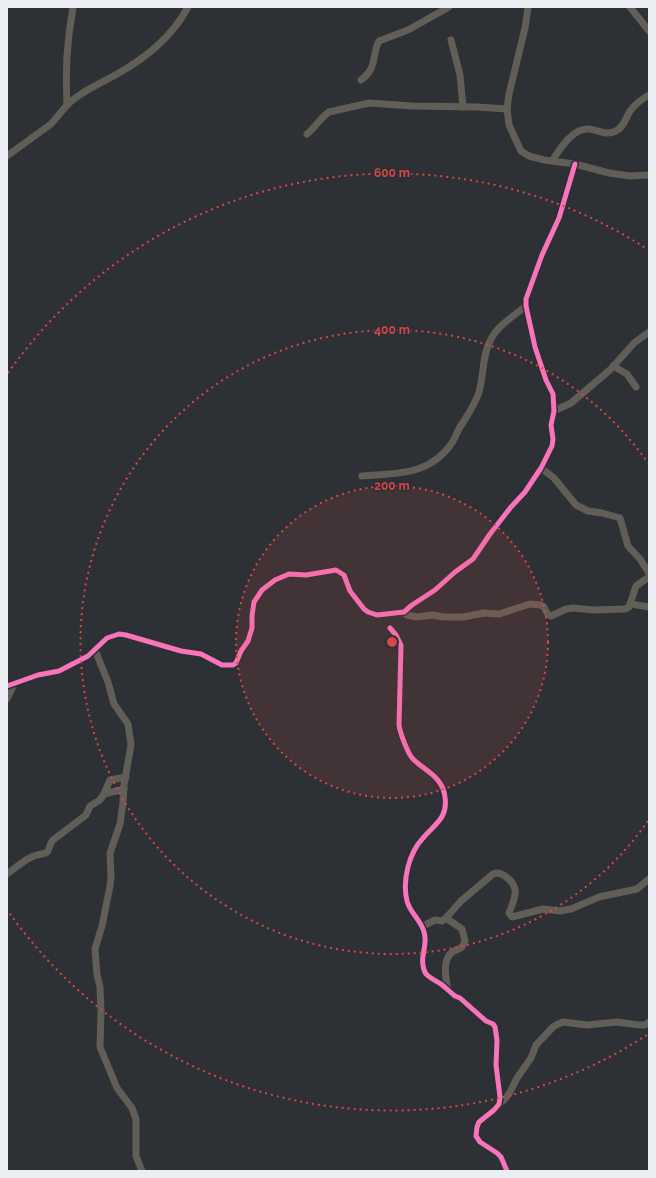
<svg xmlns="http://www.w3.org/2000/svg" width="656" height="1178" font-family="Raleway,sans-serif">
<rect width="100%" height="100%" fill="#2d3034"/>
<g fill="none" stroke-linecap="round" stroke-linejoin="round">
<g stroke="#605e56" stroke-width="7">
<polyline points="528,7 525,28 509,94 507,109 509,125 521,151 529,156 544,160 575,164 609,173 630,176 649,175"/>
<polyline points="630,7 649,31"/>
<polyline points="451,40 460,75 463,107"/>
<path d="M361,80C378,67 371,57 379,41L408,30L449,7"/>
<path d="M67,105C81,91 100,84 117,74C146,58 172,37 188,7"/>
<path d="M307,134C316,127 320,118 329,112L369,103L412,106L477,107L507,109"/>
<path d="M7,156L51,124L67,105C65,72 67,40 73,7"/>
<path d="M552,161C560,149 572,128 589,129C598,130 606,136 616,131C623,128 626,118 630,111C635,104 642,99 649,95"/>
<polyline points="613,366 627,374 636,387"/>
<polyline points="554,411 571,403 611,369 634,343 649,332"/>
<polyline points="541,468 554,478 576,505 588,511 602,513 620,518 628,546 640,559 649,573"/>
<path d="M362,476C397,473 429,476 452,443C455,438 457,432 460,427C467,416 475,405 479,392C484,375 482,355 491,339C498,325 514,316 526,306"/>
<polyline points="631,604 649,607"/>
<polyline points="404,612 407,615 417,617 433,615 443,617 463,617 484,613 499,614 530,604 541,605 544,607 548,615 551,616 566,609 573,608 593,610 625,609 629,607 636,586 649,577"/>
<path d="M390,628L396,635L401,645L399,725C400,733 408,754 413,759C425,771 443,777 445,797C448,818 435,824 423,838C409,853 402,880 407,901C410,913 421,920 424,932C427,941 424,947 423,956C422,961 423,970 426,974C430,978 436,981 441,984C446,988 450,992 455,996L460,998L486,1021L493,1024L495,1027L497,1040L496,1065L500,1097L499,1104L494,1110L479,1122L477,1127L476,1136L480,1142L497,1153L501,1157L507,1171"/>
<polyline points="95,650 108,682 114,704 128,724 131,745 124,785 123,803 120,824 110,853 111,877 110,886 102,926 95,949 97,975 100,987 101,1011 100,1047 117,1088 132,1108 136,1119 136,1156 142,1171"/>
<polyline points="7,686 38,675 59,671 88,656 107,638 119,634 126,635 181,651 201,654 222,665 233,665 236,663 241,651 248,641 252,628 252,616 254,602 262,590 275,580 289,574 306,575 336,570 344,575 350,591 364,609 368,612 377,615 404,612 412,605 435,590 455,572 473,559 490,534 511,507 525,492 541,468 552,446 553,439 551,425 554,411 553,394 546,380 535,347 526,306 526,299 542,255 559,218 575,164"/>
<polyline points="7,699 14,684"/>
<polyline points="104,794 124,789"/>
<path d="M7,874C21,864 27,856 46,853C50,850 49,844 53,840L86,815L90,806L100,800L104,794L110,780L126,777"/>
<path d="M446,918L462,929L465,941L462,947C459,950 454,950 451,953C442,962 446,979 448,990"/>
<path d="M423,926L435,920L442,921L445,919L461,901L493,874C498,872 501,873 505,876C521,887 515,898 509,913L512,917L543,909L560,911L571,909L599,897L637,889L649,879"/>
<polyline points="499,1104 506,1098 510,1092 517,1078 531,1058 536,1045 553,1027 558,1024 563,1022 587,1025 617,1022 639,1025 645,1025 649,1022"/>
</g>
<defs>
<g id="cycleway">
<path d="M390,628L396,635L401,645L399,725C400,733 408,754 413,759C425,771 443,777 445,797C448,818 435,824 423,838C409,853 402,880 407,901C410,913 421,920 424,932C427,941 424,947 423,956C422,961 423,970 426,974C430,978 436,981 441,984C446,988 450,992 455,996L460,998L486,1021L493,1024L495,1027L497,1040L496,1065L500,1097L499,1104L494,1110L479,1122L477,1127L476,1136L480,1142L497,1153L501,1157L507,1171"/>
<polyline points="7,686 38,675 59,671 88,656 107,638 119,634 126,635 181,651 201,654 222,665 233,665 236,663 241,651 248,641 252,628 252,616 254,602 262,590 275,580 289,574 306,575 336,570 344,575 350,591 364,609 368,612 377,615 404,612 412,605 435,590 455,572 473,559 490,534 511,507 525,492 541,468 552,446 553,439 551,425 554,411 553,394 546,380 535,347 526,306 526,299 542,255 559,218 575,164"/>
</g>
</defs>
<use href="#cycleway" stroke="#2a3037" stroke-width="8"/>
<use href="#cycleway" stroke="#fb73b8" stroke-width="5"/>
</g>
<circle cx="392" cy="642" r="156" fill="#d94646" fill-opacity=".12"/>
<g fill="none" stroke="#d94646" stroke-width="2" stroke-dasharray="2 4">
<circle cx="392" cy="642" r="156"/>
<path d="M648 821A312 312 0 1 1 648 463"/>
<path d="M647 1035A469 469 0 0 1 8 911M8 373A469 469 0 0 1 647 249"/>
</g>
<circle cx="392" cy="642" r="6" fill="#d94646" stroke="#2a3037" stroke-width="2"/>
<g font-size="12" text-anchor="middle" font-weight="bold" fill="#d94646" stroke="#2a3037" stroke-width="3" stroke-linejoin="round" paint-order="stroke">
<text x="392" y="177">600 m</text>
<text x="392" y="334">400 m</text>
<text x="392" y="490">200 m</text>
</g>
<rect width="656" height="1178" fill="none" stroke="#ebeff3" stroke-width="16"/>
</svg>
